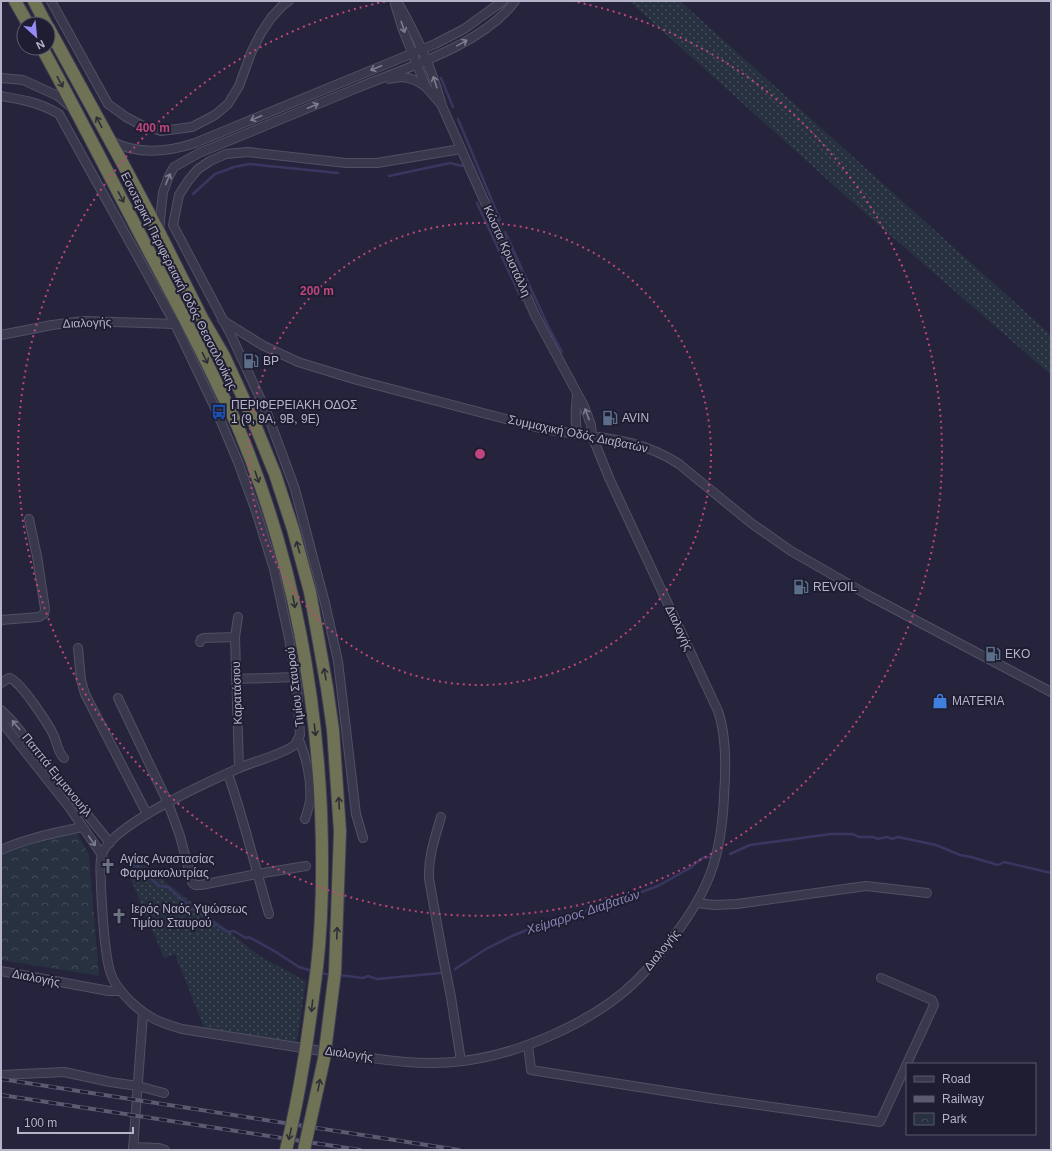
<svg xmlns="http://www.w3.org/2000/svg" width="1052" height="1151" font-family="Arial,sans-serif">
<defs>
<pattern id="grass-dots" width="8" height="8" patternUnits="userSpaceOnUse"><rect width="8" height="8" fill="#27313f"/><path d="M2 2h.1M6 6h.1" fill="none" stroke="#444c59" stroke-width="1.8" stroke-linecap="round"/></pattern>
<pattern id="park-crowns" width="20" height="18" patternUnits="userSpaceOnUse"><rect width="20" height="18" fill="#27313f"/><path d="M2 6a3 3 0 1 1 6 0M12 15a3 3 0 1 1 6 0" fill="none" stroke="#444c59"/></pattern>
</defs>
<rect width="100%" height="100%" fill="#25243c"/>
<g fill="url(#grass-dots)">
<polygon points="629,1 680,1 1051,335 1051,375 849,199"/>
<polygon points="134,857 261,957 306,981 296,1047 207,1035 175,954 164,958 127,870"/>
</g>
<polygon fill="url(#park-crowns)" points="77,833 89,855 99,976 1,960 1,853 24,844"/>
<g fill="none" stroke-linecap="round" stroke-linejoin="round">
<g stroke="#393660" stroke-width="2.5">
<polyline points="441,78 453,107"/>
<polyline points="458,119 500,220"/>
<polyline points="389,176 450,163 462,166"/>
<polyline points="193,194 215,174 234,167 250,164 338,173"/>
<polyline points="477,203 522,300"/>
<polyline points="505,232 548,326 562,352"/>
<polyline points="730,854 750,845 831,834 853,834 859,837 873,837 878,839 887,837 892,839 898,837 936,845 960,855 971,857 998,865 1004,862 1051,873"/>
<polyline points="128,861 141,869 159,886 168,887 193,909 228,932 234,931 246,938 249,937 276,952 299,967 312,971"/>
<polyline points="455,969 486,949 512,936 544,923 559,922 571,918 587,910 594,911 606,905 658,886 690,868 702,858 711,857"/>
<polyline points="319,973 332,975"/>
<polyline points="339,975 363,978 368,976 377,979 441,973"/>
</g>
<defs>
<g id="minor">
<polyline points="51,1 108,104 126,117 141,125 161,131 192,127 215,115 228,104 239,86 251,53 261,33 271,18 282,6 289,1"/>
<polyline points="395,4 403,30 426,87 440,103"/>
<polyline points="1,78 23,80 58,96 72,108"/>
<path d="M389,79C404,75 414,78 426,87"/>
<path d="M1,96C24,100 38,102 59,114L175,324L217,412L238,462L256,511L274,569L289,638L297,686L300,735L295,745C279,756 257,760 239,768C210,781 113,824 102,854C99,863 101,876 101,887C102,908 103,929 106,950C109,976 113,984 132,1003C148,1018 161,1023 182,1029C230,1037 279,1044 328,1052C372,1058 418,1067 463,1061C520,1054 596,1021 637,980C650,967 663,951 674,936C690,915 704,893 712,869C720,846 723,820 724,796C726,769 727,737 718,711L610,480L592,436L591,425L584,406L535,315L442,106C432,68 416,34 397,1"/>
<path d="M111,141C137,155 168,152 195,143L435,44L464,29L503,1"/>
<path d="M159,230L163,192L169,176L174,167L199,153C252,131 304,110 357,88C405,68 483,45 515,1"/>
<path d="M222,320L262,345L298,362L357,380L540,428C589,438 636,435 679,464L751,523L791,551L866,594L1051,692"/>
<polyline points="1,335 52,325 84,321 175,324"/>
<path d="M577,394C576,407 574,422 578,434"/>
<polyline points="238,617 235,637 239,768"/>
<polyline points="1,620 39,617 44,614 45,609 37,556 29,519"/>
<polyline points="200,642 201,639 204,638 235,637"/>
<polyline points="78,648 81,680 85,694 147,814"/>
<polyline points="237,679 295,677"/>
<path d="M1,683L9,678C19,679 49,725 54,736C57,743 58,753 64,758"/>
<polyline points="118,698 168,803 180,836 192,882 195,885 201,885 257,874 306,866"/>
<polyline points="1,710 12,721 110,843"/>
<polyline points="1,721 69,807 102,855"/>
<path d="M299,740C306,757 312,781 310,801C309,807 307,813 305,819"/>
<path d="M228,774C244,820 255,867 269,914"/>
<path d="M441,817C435,837 428,857 429,879L443,957L451,997L461,1061"/>
<polyline points="363,838 356,814 338,661 325,603 295,489 267,413 230,333 173,225 179,195 188,181 198,169 210,161 226,154 248,152 346,163 377,163 461,149"/>
<path d="M1,850C27,838 55,833 82,827"/>
<polyline points="697,903 714,905 737,904 866,886 927,893"/>
<polyline points="1,971 98,989 109,991 119,991"/>
<polyline points="528,1045 531,1070 709,1098 880,1122 934,1005 932,1000 881,978"/>
<polyline points="1,1075 64,1072 110,1082 138,1086 164,1093"/>
<polyline points="133,1147 159,1148 165,1150"/>
<polyline points="133,1150 143,1014"/>
</g>
<g id="highway">
<polyline points="15,1 28,24"/>
<polyline points="34,1 46,24"/>
<polyline points="48,27 124,166 158,230 202,318 224,356 251,415 275,474 293,529 310,592 327,688 333,730 340,831 335,972"/>
<path d="M42,48C80,117 115,187 152,257C175,300 198,343 219,388C226,403 234,417 240,432C290,552 315,681 321,810C323,863 323,915 317,967"/>
</g>
</defs>
<use href="#minor" stroke="#515064" stroke-width="10"/>
<use href="#highway" stroke="#414054" stroke-width="14"/>
<use href="#minor" stroke="#39384c" stroke-width="8"/>
<use href="#highway" stroke="#6f7255" stroke-width="12"/>
<defs>
<g id="rail">
<polyline points="1,1079 459,1150"/>
<polyline points="1,1095 360,1150"/>
</g>
</defs>
<use href="#rail" stroke="#5b5a73" stroke-width="4"/>
<use href="#rail" stroke="#1e1d31" stroke-width="2.5" stroke-dasharray="8" stroke-linecap="butt"/>
<defs>
<g id="highway-bridge">
<path d="M286,1150C301,1090 309,1029 317,967"/>
<polyline points="304,1150 324,1059 335,972"/>
</g>
</defs>
<use href="#highway-bridge" stroke="#414054" stroke-width="14" stroke-linecap="butt"/>
<use href="#highway-bridge" stroke="#6f7255" stroke-width="12"/>
</g>
<defs><path id="oneway-shaft" d="M-6 0H5M1.5-3L5.5 0L1.5 3" fill="none" stroke-width="1.6" stroke-linecap="round" stroke-linejoin="round"/></defs>
<g stroke="#7d7c90">
<use href="#oneway-shaft" transform="translate(403 27) rotate(72)"/>
<use href="#oneway-shaft" transform="translate(462 43) rotate(-29)"/>
<use href="#oneway-shaft" transform="translate(376 68) rotate(157)"/>
<use href="#oneway-shaft" transform="translate(435 82) rotate(-108)"/>
<use href="#oneway-shaft" transform="translate(313 106) rotate(-23)"/>
<use href="#oneway-shaft" transform="translate(256 118) rotate(157)"/>
<use href="#oneway-shaft" transform="translate(168 179) rotate(-67)"/>
<use href="#oneway-shaft" transform="translate(587 414) rotate(-110)"/>
<use href="#oneway-shaft" transform="translate(16 725) rotate(-130)"/>
<use href="#oneway-shaft" transform="translate(92 841) rotate(56)"/>
</g>
<g stroke="#2e2e38">
<use href="#oneway-shaft" transform="translate(60 82) rotate(62)"/>
<use href="#oneway-shaft" transform="translate(99 122) rotate(-118)"/>
<use href="#oneway-shaft" transform="translate(121 197) rotate(62)"/>
<use href="#oneway-shaft" transform="translate(205 358) rotate(64)"/>
<use href="#oneway-shaft" transform="translate(257 477) rotate(71)"/>
<use href="#oneway-shaft" transform="translate(298 547) rotate(-105)"/>
<use href="#oneway-shaft" transform="translate(294 602) rotate(79)"/>
<use href="#oneway-shaft" transform="translate(325 674) rotate(-100)"/>
<use href="#oneway-shaft" transform="translate(315 730) rotate(83)"/>
<use href="#oneway-shaft" transform="translate(339 803) rotate(-93)"/>
<use href="#oneway-shaft" transform="translate(337 933) rotate(-88)"/>
<use href="#oneway-shaft" transform="translate(312 1006) rotate(97)"/>
<use href="#oneway-shaft" transform="translate(319 1085) rotate(-79)"/>
<use href="#oneway-shaft" transform="translate(290 1134) rotate(103)"/>
</g>
<g fill="none" stroke="#be467c" stroke-width="2" stroke-dasharray="2 4">
<circle cx="480" cy="454" r="231"/>
<path d="M572 1A462 462 0 1 1 388 1"/>
</g>
<defs>
<symbol id="fuel-bare" viewBox="-9 -9 18 18"><path d="M-5.5-6h7V0h2V4h1.3V-2.5L3-4.5l.8-.8L6-3V5H2.5V1h-1V6h-7ZM-4.2-4.7v3.2H.2V-4.7Z" fill="#5c6f8a" stroke="#1e1d31" stroke-width="2.5" paint-order="stroke"/></symbol>
<symbol id="bus-bare" viewBox="-9 -9 18 18"><path d="M-5-6H5V4H4V6H2V4H-2V6H-4V4H-5ZM-3.5-4V0h7V-4ZM-3.5 1.2v1.5H-2V1.2ZM2 1.2v1.5H3.5V1.2Z" fill="#1a4fb4" stroke="#1e1d31" stroke-width="2.5" paint-order="stroke"/></symbol>
<symbol id="shop-bare" viewBox="-9 -9 18 18"><path d="M-5-2.5h2.3a2.7 3.5 0 0 1 5.4 0H5L5.5 6h-11ZM-1.5-2.5h3a1.5 2.3 0 0 0-3 0Z" fill="#3f7fe0" stroke="#1e1d31" stroke-width="2.5" paint-order="stroke"/></symbol>
<symbol id="church-bare" viewBox="-9 -9 18 18"><path d="M-1.2-6h2.4v3.5h3.3v2.4h-3.3V6h-2.4V-.1h-3.3v-2.4h3.3Z" fill="#6b7280" stroke="#1e1d31" stroke-width="2.5" paint-order="stroke"/></symbol>
</defs>
<g fill-rule="evenodd">
<use href="#fuel-bare" x="240" y="350" width="22" height="22"/>
<use href="#bus-bare" x="208" y="401" width="22" height="22"/>
<use href="#fuel-bare" x="599" y="407" width="22" height="22"/>
<use href="#fuel-bare" x="790" y="576" width="22" height="22"/>
<use href="#fuel-bare" x="982" y="643" width="22" height="22"/>
<use href="#shop-bare" x="929" y="690" width="22" height="22"/>
<use href="#church-bare" x="97" y="855" width="22" height="22"/>
<use href="#church-bare" x="108" y="905" width="22" height="22"/>
</g>
<g text-anchor="middle" dominant-baseline="central" stroke-width="4" stroke-linejoin="round" paint-order="stroke">
<g font-size="12" fill="#b5b3c8" stroke="#1e1d31">
<text transform="translate(507 251) rotate(66)">Κώστα Κρυστάλλη</text>
<text transform="translate(179 281) rotate(63)">Εσωτερική Περιφερειακή Οδός Θεσσαλονίκης</text>
<text transform="translate(87 323) rotate(-2)">Διαλογής</text>
<text transform="translate(578 434) rotate(12)">Συμμαχική Οδός Διαβατών</text>
<text transform="translate(679 628) rotate(65)">Διαλογής</text>
<text transform="translate(295 687) rotate(-97)">Τιμίου Σταυρού</text>
<text transform="translate(237 693) rotate(-92)">Καρατάσιου</text>
<text transform="translate(57 775) rotate(51)">Παππά Εμμανουήλ</text>
<text transform="translate(662 950) rotate(-51)">Διαλογής</text>
<text transform="translate(36 978) rotate(11)">Διαλογής</text>
<text transform="translate(349 1054) rotate(8)">Διαλογής</text>
</g>
<g font-size="12" fill="#b5b3c8" stroke="#1e1d31" text-anchor="start">
<text x="263" y="361">BP</text>
<text x="231" y="405">ΠΕΡΙΦΕΡΕΙΑΚΗ ΟΔΟΣ<tspan x="231" dy="14">1 (9, 9Α, 9Β, 9Ε)</tspan></text>
<text x="622" y="418">AVIN</text>
<text x="813" y="587">REVOIL</text>
<text x="1005" y="654">EKO</text>
<text x="952" y="701">MATERIA</text>
<text x="120" y="859">Αγίας Αναστασίας<tspan x="120" dy="14">Φαρμακολυτρίας</tspan></text>
<text x="131" y="909">Ιερός Ναός Υψώσεως<tspan x="131" dy="14">Τιμίου Σταυρού</tspan></text>
</g>
<g font-size="13" font-style="italic" fill="#8583b3" stroke="#1e1d31">
<text transform="translate(583 912) rotate(-18)">Χείμαρρος Διαβατών</text>
</g>
</g>
<circle cx="480" cy="454" r="6" fill="#be467c" stroke="#1e1d31" stroke-width="2"/>
<g font-size="12" text-anchor="middle" font-weight="bold" fill="#be467c" stroke="#1e1d31" stroke-width="4" stroke-linejoin="round" paint-order="stroke">
<text x="153" y="132">400 m</text>
<text x="317" y="295">200 m</text>
</g>
<rect width="1052" height="1151" fill="none" stroke="#b5b3c8" stroke-width="4"/>
<rect x="906" y="1063" width="130" height="72" fill="#1e1d31" stroke="#5a596d"/>
<rect x="914" y="1076" width="20" height="6" fill="#39384c" stroke="#5a596d"/>
<text x="942" y="1083" font-size="12" fill="#b5b3c8">Road</text>
<rect x="914" y="1096" width="20" height="6" fill="#5b5a73" stroke="#5a596d"/>
<text x="942" y="1103" font-size="12" fill="#b5b3c8">Railway</text>
<rect x="914" y="1113" width="20" height="12" fill="url(#park-crowns)" stroke="#5a596d"/>
<text x="942" y="1123" font-size="12" fill="#b5b3c8">Park</text>
<g transform="translate(36 36) rotate(153)"><circle r="19" fill="#1e1d31" stroke="#5a596d"/>
<path d="M0-3L7 15L0 10L-7 15Z" fill="#948bf5"/>
<text y="-6" font-size="11" font-weight="bold" text-anchor="middle" fill="#b5b3c8">N</text>
</g>
<path d="M18 1127v6h115v-6" fill="none" stroke="#b5b3c8" stroke-width="2"/>
<text x="24" y="1127" font-size="12" fill="#b5b3c8" stroke="#1e1d31" stroke-width="3" paint-order="stroke">100 m</text>
</svg>
